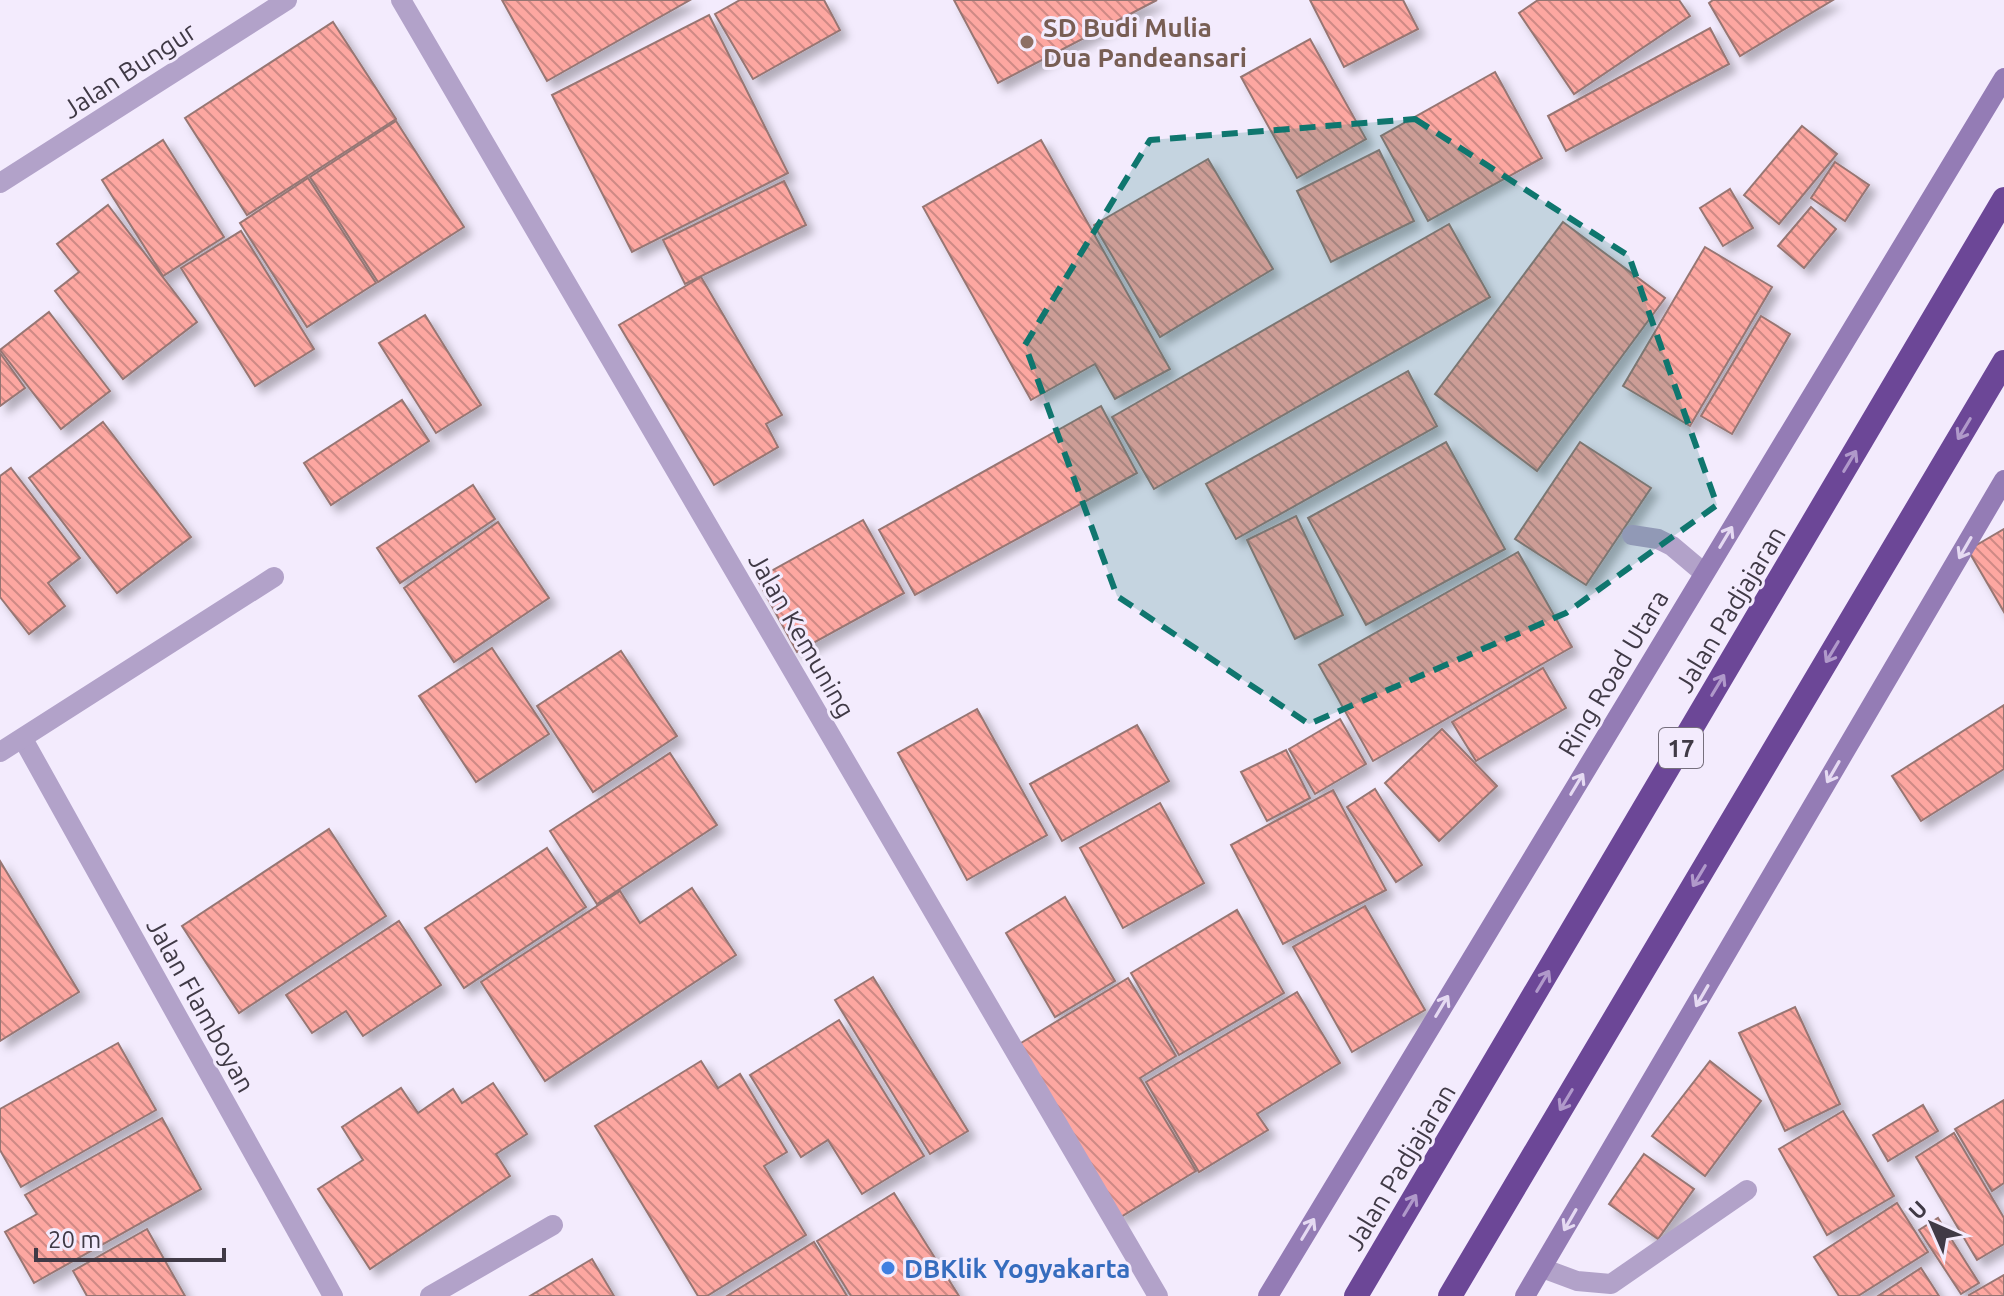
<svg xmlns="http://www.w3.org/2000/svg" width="2004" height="1296" font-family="Ubuntu,sans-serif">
<defs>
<pattern id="building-back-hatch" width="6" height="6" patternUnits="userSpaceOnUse" patternTransform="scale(2)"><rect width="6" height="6" fill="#fda7a1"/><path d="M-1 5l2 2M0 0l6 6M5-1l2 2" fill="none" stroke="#ce8985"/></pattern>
<filter id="shadow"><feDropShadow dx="7" dy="7" stdDeviation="4" flood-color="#0004"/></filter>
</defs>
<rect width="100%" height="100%" fill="#f3ebfd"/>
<g fill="url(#building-back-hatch)" stroke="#977673" stroke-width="2" filter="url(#shadow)">
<polygon points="502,0 690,0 547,81"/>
<polygon points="740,0 824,0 840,30 753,79 715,14"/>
<polygon points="954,0 1157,0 998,83"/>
<polygon points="1310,0 1403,0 1418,29 1344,67"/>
<polygon points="1538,0 1679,0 1690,16 1574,94 1519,13"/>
<polygon points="1713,0 1833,0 1740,56 1709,3"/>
<polygon points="709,15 788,173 632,252 552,95"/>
<polygon points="333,22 396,119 247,215 185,118"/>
<polygon points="1710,28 1729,64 1566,151 1548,116"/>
<polygon points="1310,39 1366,139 1297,178 1241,77"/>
<polygon points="1495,72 1542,158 1428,221 1381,136"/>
<polygon points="396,121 464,227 378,282 310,177"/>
<polygon points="1802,126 1837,154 1779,224 1744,195"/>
<polygon points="163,140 224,237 163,276 102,180"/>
<polygon points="1041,140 1170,369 1115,399 1095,364 1031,400 923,207"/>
<polygon points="1379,150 1414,221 1331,262 1297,191"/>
<polygon points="1208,159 1273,269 1160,337 1094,225"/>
<polygon points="1835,162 1869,185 1845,221 1811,198"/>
<polygon points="308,178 376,283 307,327 240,223"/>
<polygon points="784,181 806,225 685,284 663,240"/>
<polygon points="1730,189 1753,228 1723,246 1700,208"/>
<polygon points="108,205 197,322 123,379 55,291 79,272 57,244"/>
<polygon points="1811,207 1836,229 1804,268 1778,246"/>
<polygon points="1563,222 1665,298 1537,471 1435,394"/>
<polygon points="1449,224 1490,297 1154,489 1112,417"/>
<polygon points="241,231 314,349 255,386 181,268"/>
<polygon points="1705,247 1772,287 1690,426 1623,386"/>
<polygon points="701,277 782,415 766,424 778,447 714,485 619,325"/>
<polygon points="49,312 110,391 61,429 0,350"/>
<polygon points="425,315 481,405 436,433 379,343"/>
<polygon points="1761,316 1790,334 1732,434 1701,416"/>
<polygon points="0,353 25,388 0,406"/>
<polygon points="1408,371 1437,426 1236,539 1206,484"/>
<polygon points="402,400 429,441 331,505 304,463"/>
<polygon points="1101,406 1137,473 915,595 879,530"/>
<polygon points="103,422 191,537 117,593 29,478"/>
<polygon points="1446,442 1505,549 1366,625 1308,518"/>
<polygon points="1580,442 1651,488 1586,585 1515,539"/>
<polygon points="11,468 80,558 48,583 65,606 29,634 0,597 0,476"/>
<polygon points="473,485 495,519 400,583 377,548"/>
<polygon points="1296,516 1343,615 1295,639 1247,540"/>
<polygon points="863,520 904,593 797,652 757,579"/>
<polygon points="498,522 549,598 454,662 404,588"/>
<polygon points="2004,529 2004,612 1968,550"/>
<polygon points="1518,552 1572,647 1373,761 1319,665"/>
<polygon points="492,648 549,734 476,782 419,696"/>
<polygon points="621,651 677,736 593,792 537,706"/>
<polygon points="1543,668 1566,708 1476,761 1452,722"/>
<polygon points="2004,705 2004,769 1921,821 1892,776"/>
<polygon points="977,709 1047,835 967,880 898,753"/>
<polygon points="1340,719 1366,764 1315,794 1289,749"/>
<polygon points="1137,725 1169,781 1062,841 1030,784"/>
<polygon points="1442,729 1497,786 1439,841 1385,783"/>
<polygon points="1286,750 1310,798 1267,821 1241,772"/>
<polygon points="670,753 717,825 597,904 550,831"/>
<polygon points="1375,789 1422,865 1396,882 1347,807"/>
<polygon points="1333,790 1386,890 1283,944 1231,845"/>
<polygon points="1160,803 1204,883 1123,928 1080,848"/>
<polygon points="329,829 386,916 239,1013 182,926"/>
<polygon points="547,848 586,907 464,988 425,928"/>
<polygon points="0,861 79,992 0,1041"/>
<polygon points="692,888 736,955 545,1081 481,982 620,891 640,923"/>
<polygon points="1065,897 1115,981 1055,1017 1006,933"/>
<polygon points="1365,906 1425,1010 1352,1052 1293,947"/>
<polygon points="1237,910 1284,993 1179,1055 1131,973"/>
<polygon points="399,921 441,985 363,1036 346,1011 312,1033 286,995"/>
<polygon points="873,977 968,1131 930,1154 835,1000"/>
<polygon points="1128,978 1176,1056 1140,1078 1196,1171 1119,1218 1016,1046"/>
<polygon points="1297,992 1340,1063 1257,1114 1268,1130 1199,1172 1146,1082"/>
<polygon points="1795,1007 1840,1104 1785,1131 1739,1033"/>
<polygon points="839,1020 924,1156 862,1194 828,1140 801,1157 750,1075"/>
<polygon points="118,1043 156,1110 21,1187 0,1150 0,1109"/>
<polygon points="701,1061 718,1088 740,1074 787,1152 764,1166 806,1235 707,1296 698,1296 595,1126"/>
<polygon points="1710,1061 1761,1101 1705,1176 1652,1136"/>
<polygon points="493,1083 527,1134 496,1154 510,1176 370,1269 318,1189 363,1160 342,1127 401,1088 418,1113 453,1089 462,1103"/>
<polygon points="2004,1100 2004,1183 1992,1191 1955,1129"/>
<polygon points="1923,1105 1938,1131 1888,1161 1873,1135"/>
<polygon points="1843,1111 1894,1196 1827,1235 1779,1149"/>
<polygon points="162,1118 201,1189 34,1283 5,1232 37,1214 25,1195"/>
<polygon points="1954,1133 2004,1218 2004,1244 1977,1260 1916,1157"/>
<polygon points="1644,1154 1694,1189 1658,1239 1609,1204"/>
<polygon points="894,1193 959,1296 851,1296 817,1241"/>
<polygon points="1897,1203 1928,1252 1858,1296 1839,1296 1814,1257"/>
<polygon points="1938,1218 1979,1283 1961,1294 1919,1230"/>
<polygon points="147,1229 185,1296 87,1296 73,1271"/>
<polygon points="814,1242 847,1296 727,1296"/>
<polygon points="592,1259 614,1296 530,1296"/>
<polygon points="1921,1268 1939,1296 1878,1296"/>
<polygon points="2004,1275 2004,1296 1969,1296 1969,1295"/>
</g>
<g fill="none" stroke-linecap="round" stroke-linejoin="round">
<g stroke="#b2a2c9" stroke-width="20">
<polyline points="1632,535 1658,539 1672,546 1704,573"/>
<polyline points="1542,1268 1577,1281 1611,1284 1747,1190"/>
</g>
<g stroke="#b2a2c9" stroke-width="20">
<polyline points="401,0 1158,1296"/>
<polyline points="0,183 287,0"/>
<polyline points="23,739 333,1296"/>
<polyline points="0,752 274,577"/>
<polyline points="430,1296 553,1225"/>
</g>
<g stroke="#947cb5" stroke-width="20">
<polyline points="1268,1296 2004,78"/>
<polyline points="1525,1296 2004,480"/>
</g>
<g stroke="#6c4797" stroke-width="24">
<polyline points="1356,1296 2004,199"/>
<polyline points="1450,1296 2004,362"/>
</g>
</g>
<defs><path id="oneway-shaft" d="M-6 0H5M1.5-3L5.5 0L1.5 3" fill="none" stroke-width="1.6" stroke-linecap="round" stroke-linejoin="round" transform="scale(2)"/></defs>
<g stroke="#b099ca">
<use href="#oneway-shaft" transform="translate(1964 429) rotate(121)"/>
<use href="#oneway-shaft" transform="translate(1850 461) rotate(-59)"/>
<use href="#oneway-shaft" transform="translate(1832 652) rotate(121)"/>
<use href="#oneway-shaft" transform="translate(1718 685) rotate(-59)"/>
<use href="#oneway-shaft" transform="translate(1699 876) rotate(121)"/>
<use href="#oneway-shaft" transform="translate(1543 981) rotate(-59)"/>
<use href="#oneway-shaft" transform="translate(1566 1100) rotate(121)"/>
<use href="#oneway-shaft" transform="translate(1410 1205) rotate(-59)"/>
</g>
<g stroke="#e5daf2">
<use href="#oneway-shaft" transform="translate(1726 537) rotate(-59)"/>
<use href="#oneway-shaft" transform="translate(1965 548) rotate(120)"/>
<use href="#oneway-shaft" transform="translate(1833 772) rotate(120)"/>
<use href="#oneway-shaft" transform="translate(1577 784) rotate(-59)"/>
<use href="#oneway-shaft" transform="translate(1702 996) rotate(120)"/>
<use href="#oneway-shaft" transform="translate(1442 1006) rotate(-59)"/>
<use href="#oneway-shaft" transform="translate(1570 1220) rotate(120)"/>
<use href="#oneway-shaft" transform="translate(1308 1229) rotate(-59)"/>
</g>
<path fill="#0f766e" fill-opacity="0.2" stroke="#0f766e" stroke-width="6" stroke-dasharray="16 10" stroke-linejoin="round" d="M1415,119L1629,256L1717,505L1566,613L1309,724L1117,596L1025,345L1150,140Z"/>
<circle fill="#8d6e63" stroke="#f3ebfd" stroke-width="3" cx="1027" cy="42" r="8"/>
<circle fill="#3f7fe0" stroke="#f3ebfd" stroke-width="3" cx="888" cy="1268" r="8"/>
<g text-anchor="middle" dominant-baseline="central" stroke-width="6" stroke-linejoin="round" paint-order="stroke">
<rect fill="#f3ebfd" stroke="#766f7d" stroke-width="2" x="1659" y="728" width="44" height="40" rx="6"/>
<g font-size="24" font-weight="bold" fill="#403a46">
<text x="1681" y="748">17</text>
</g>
<g font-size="26" font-weight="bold" fill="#785e54" stroke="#f3ebfd" text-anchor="start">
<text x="1043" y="27">SD Budi Mulia<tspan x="1043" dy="30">Dua Pandeansari</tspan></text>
</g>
<g font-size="26" fill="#403a46" stroke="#f3ebfd">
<text transform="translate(129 70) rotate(-33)">Jalan Bungur</text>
<text transform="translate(1730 609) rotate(-59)">Jalan Padjajaran</text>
<text transform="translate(802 635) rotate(60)">Jalan Kemuning</text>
<text transform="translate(1613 673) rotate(-59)">Ring Road Utara</text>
<text transform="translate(201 1005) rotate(61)">Jalan Flamboyan</text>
<text transform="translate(1400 1167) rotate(-59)">Jalan Padjajaran</text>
</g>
<g font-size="26" font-weight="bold" fill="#366cbe" stroke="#f3ebfd" text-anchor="start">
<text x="904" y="1268">DBKlik Yogyakarta</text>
</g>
</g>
<g transform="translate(1932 1224) rotate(315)" stroke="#f3ebfd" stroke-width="6" paint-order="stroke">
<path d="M0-6L14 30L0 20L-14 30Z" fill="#403a46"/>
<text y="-12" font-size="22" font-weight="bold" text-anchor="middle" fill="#403a46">U</text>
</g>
<path d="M36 1248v12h188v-12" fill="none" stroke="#403a46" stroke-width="4"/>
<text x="48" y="1248" font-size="24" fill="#403a46" stroke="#f3ebfd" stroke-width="6" paint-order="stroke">20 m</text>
</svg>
